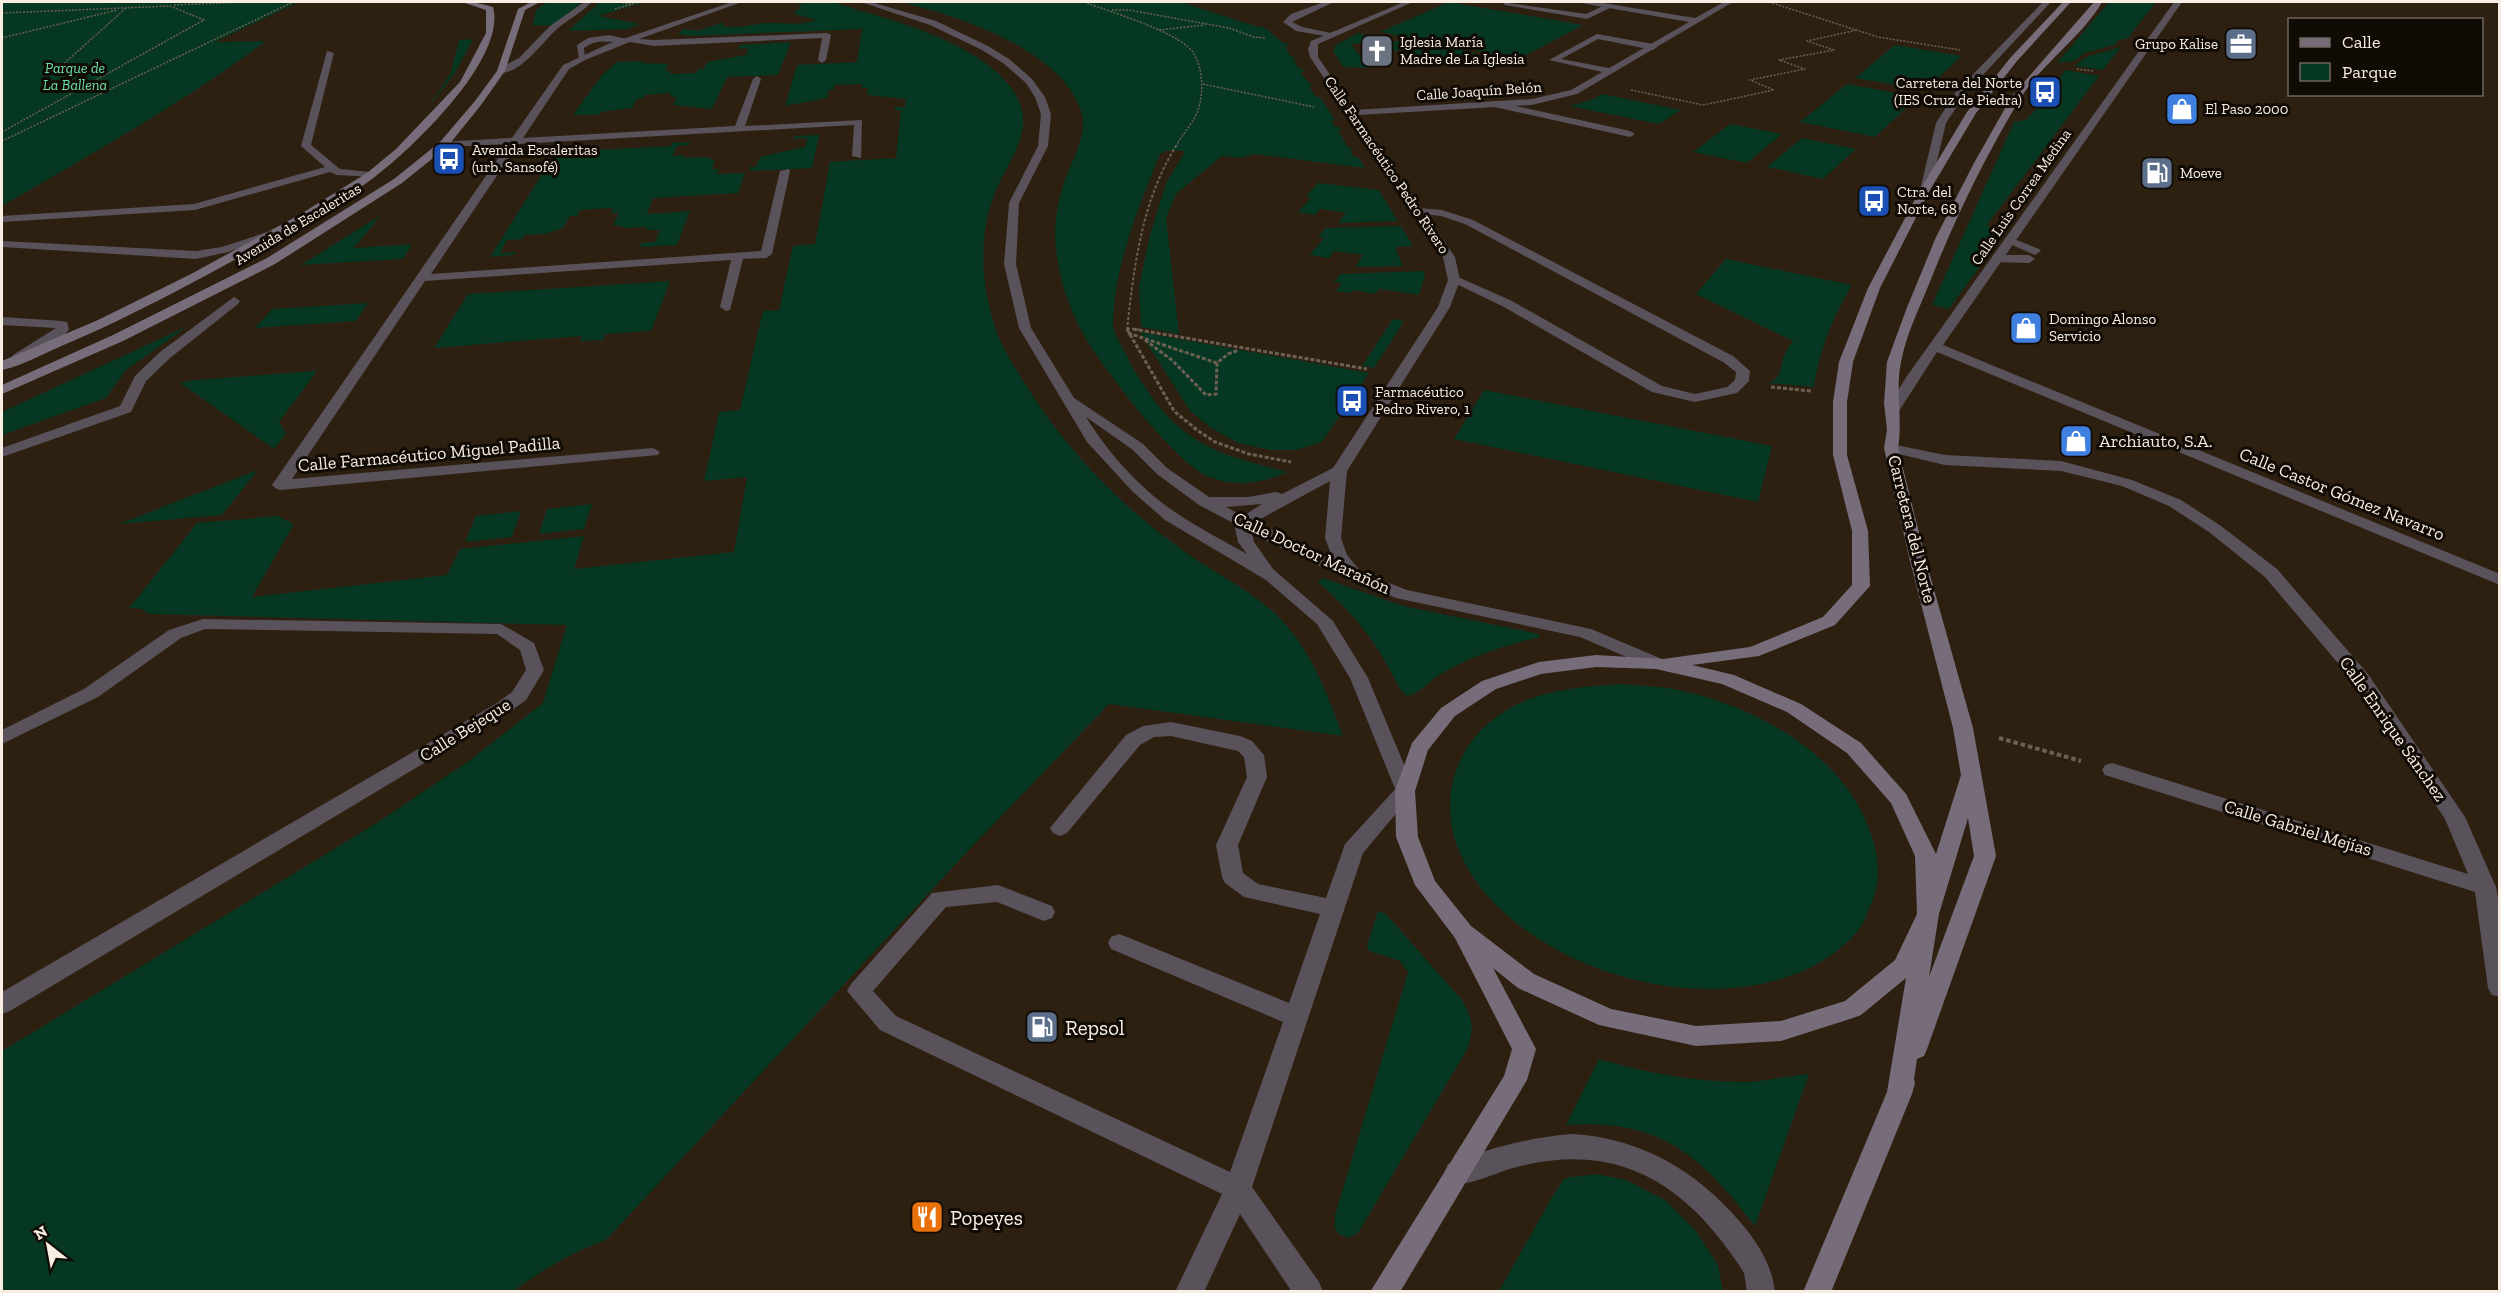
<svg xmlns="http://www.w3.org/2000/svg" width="2501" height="1293" font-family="'Zilla Slab',serif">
<rect width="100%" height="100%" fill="#2e2010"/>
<g fill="#063722">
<path d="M2,2H299L215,42L266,41C183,103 91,154 2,206Z"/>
<polygon points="547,2 582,2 554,25 533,26 536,10"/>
<polygon points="600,2 645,2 598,16 640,24 628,29 568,31"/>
<path d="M789,2C801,1 813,0 825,2C837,2 850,7 861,11C908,24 978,46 1009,85C1044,129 1005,160 992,201C989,209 987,218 986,226C979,262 986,307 1000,340C1007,356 1017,371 1026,385C1068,453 1123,508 1188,554C1221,577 1259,594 1286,625C1314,657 1328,696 1343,736L1109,704L968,851L606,1240C572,1252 543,1270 513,1291H2V1051L375,824L469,761L543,703L567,625L149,614L142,609L129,608L197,523L278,516L294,524L252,597L447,575L460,549L584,536L574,569L734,552L747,477L704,481L719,412L740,410L763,311L779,310L793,246L815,244L830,162L896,158L901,110H895V107H905L906,99L867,95L868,88H861L862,84L835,85L834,89L829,90L827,98L785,106L797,65L857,62L862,29L689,36L678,34L683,29L698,31L721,23L726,24L721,26C742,30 753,22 773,23C789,23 800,26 816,20L794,14L796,12L794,11L802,8L798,6L803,4Z"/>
<path d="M901,2H1181L1258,27H1264L1283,43H1287L1288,46L1285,47L1290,55L1296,59H1293L1298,68L1303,69L1304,71L1300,72L1308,82L1313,85L1309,86L1316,97H1320L1335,120L1331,121L1336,127H1339L1342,130L1338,131L1348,147L1354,150L1350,151L1354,157H1358L1365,168L1255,154L1241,158L1222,156L1176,194L1166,218L1179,334L1141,327L1139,287L1150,235L1166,183L1185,152C1177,149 1167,149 1160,154C1139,206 1115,264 1113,321C1112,332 1123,348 1128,358C1133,370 1140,379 1147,390C1185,447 1225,456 1288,472C1262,483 1237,488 1209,477C1175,463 1106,372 1086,339C1070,312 1059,279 1056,249C1053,225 1058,199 1066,177C1075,154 1089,133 1080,108C1057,48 958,16 901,2Z"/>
<polygon points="1449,2 1583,25 1519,59 1380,32"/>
<polygon points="2109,2 2156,2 2128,38 2119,40 2114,45 2085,53 2074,61 2057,63"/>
<polygon points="1358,33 1371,36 1385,42 1413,40 1477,53 1406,66 1402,60 1414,59 1406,50 1393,51 1385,42 1351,44 1370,68 1343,67 1333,51 1336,45"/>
<polygon points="473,39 455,73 427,109 451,73 459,40"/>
<polygon points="791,42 778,75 727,77 712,109 673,105 677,97 671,97 671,93 645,95 642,99 637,99 632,108 601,112 599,115 573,115 602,75 617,62 643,61 643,63 669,64 665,71 671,71 670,74 696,73 698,69 704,69 707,62 746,55 748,48 737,49 740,45"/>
<polygon points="1895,45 1962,56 1925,90 1855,78"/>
<polygon points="2121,47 2103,70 2074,66 2086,57"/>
<polygon points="2065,70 2099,76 1987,225 2002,236 1949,309 1932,305 2014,122 2026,120 2046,99 2055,98 2060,91 2052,89"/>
<polygon points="1847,84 1918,97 1875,137 1800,122"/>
<polygon points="1602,94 1681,110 1659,124 1569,106 1591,100"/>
<polygon points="1730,124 1782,134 1747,163 1693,152"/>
<polygon points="819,135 812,168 749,171 750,167 756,167 760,157 805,147 807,138 794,139 795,136"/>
<polygon points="1802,138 1856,149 1823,179 1767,167"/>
<polygon points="690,142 688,145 677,146 673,156 685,155 684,158 704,157 715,160 712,169 719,169 717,174 745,173 738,193 653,198 647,214 690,211 677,245 640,247 641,243 655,242 660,230 646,230 647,227 625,228 622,226 613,225 619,213 611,213 613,208 580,210 577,216 570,216 563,228 546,234 525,235 522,239 507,240 500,253 516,252 514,255 490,257 556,152 671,146 672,143"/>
<polygon points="1318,183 1379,190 1398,221 1338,223 1346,213 1320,209 1315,215 1298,212 1311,198 1306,196"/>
<polygon points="381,215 354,248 412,244 403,259 301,265"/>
<polygon points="1401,226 1413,246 1395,247 1403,266 1355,267 1363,255 1335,251 1329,258 1310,255 1324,238 1318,237 1326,228"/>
<path d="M1726,259L1852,285C1832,319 1820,348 1814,387L1769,383C1780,378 1781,370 1783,359C1784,353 1790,346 1793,341L1696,294Z"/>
<polygon points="1424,271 1425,276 1419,295 1379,289 1375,294 1354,290 1351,293 1336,291 1342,283 1334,282 1341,274"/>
<polygon points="670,281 651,331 605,334 603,340 580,341 582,336 434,348 468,294"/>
<polygon points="368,303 356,321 255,328 272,309"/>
<polygon points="1393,319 1404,321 1374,368 1362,366"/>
<polygon points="188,326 126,370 106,398 2,435 2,412"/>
<polygon points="1140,332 1369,373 1322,442 1297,450 1270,450 1238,443 1211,428 1190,411"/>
<polygon points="317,371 279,422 286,433 274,449 180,383 193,380"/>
<polygon points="1484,390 1772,446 1758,502 1454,439"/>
<polygon points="258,470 222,515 119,524"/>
<polygon points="592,504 584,529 539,534 547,509"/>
<polygon points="521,511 512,537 465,542 476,516"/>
<path d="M1323,578L1403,606L1539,634L1540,637C1504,646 1469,656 1438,676C1428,682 1418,695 1407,696L1400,689C1379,646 1356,615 1319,583L1318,581Z"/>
<path d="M1621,684C1637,685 1652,686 1668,688C1746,701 1841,750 1869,829C1878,852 1882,878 1872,902C1868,910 1865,921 1860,928C1835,960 1799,976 1761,984C1665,1004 1538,964 1478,884C1424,812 1451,726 1535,697C1563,688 1592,686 1621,684Z"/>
<path d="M1378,911L1386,914L1462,1000C1473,1018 1474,1028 1468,1048L1358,1233L1348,1238L1340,1235L1335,1229V1215L1408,972L1400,961L1369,951L1367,946Z"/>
<path d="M1599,1059C1646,1073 1696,1082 1745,1082C1766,1081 1788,1076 1809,1074L1755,1226C1700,1155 1661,1119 1566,1125Z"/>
<polygon points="1596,1174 1626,1180 1665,1200 1696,1231 1718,1265 1723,1291 1499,1291 1555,1192 1565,1178"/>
</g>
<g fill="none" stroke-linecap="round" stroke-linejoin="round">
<g stroke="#6d6052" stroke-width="1.5" stroke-dasharray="2 1.5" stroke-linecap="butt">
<polyline points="619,2 631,4"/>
<path d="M1084,2C1110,12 1176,31 1192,51C1204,67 1204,96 1197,113C1192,124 1183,134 1177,144"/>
<polyline points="1769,2 1878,37 1960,50"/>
<polyline points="174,5 247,2"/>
<polyline points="615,9 639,2"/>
<polyline points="1112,10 1129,10 1229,28 1254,37 1266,38"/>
<polyline points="2,13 170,6 204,20 2,132"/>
<polyline points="1159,30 1205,25"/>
<polyline points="2,38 117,10"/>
<polyline points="59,68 126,8"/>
<polyline points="2077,69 2093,71"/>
<polyline points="1203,84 1314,107"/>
<polyline points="1631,90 1703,105 1774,90 1750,80 1805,69 1779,60 1834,50 1807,41 1857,30"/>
<polyline points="2,141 293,2"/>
</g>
<g stroke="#6d6052" stroke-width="2" stroke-dasharray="3 2" stroke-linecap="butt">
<polyline points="1127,328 1141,330"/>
<path d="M1127,330C1134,266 1142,198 1178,143"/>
</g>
<g stroke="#6d6052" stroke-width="3" stroke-dasharray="4 2" stroke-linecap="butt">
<polyline points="1127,329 1174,411 1197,430 1215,442 1249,454 1291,462"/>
<polyline points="1133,329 1367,369"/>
<polyline points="1128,333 1217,363 1228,354 1239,350"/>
<polyline points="1145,340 1173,361 1206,395 1216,394 1217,363"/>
<polyline points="1771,387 1811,391"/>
</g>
<polyline stroke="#6d6052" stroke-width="4" stroke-dasharray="4.5 3" stroke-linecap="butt" points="1999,738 2081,761"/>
<g fill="#59525b" fill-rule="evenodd">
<polygon points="1324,2 1334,2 1292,22 1302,27 1331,33 1331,37 1296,31 1283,22 1291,14"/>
<polygon points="1502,2 1586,14 1607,4 1614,6 1587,19 1505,5"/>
<polygon points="1597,34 1653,44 1657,47 1653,50 1598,39 1561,59 1614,69 1615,71 1611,74 1549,60"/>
<path d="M609,35L631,40C619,48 602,34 584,48L585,60H579L577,45L588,38Z"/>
<polygon points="327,51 334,53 311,145 340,169 371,172 375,173 375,177 337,175 330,172 195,210 2,222 2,216 194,204 325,167 301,146"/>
<polygon points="1493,101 1630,131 1635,134 1630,137 1490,106 1490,102"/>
<polygon points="1418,208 1442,210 1473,220 1733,356 1750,371 1749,381 1737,393 1695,402 1652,392 1504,307 1448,280 1450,277 1458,277 1512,301 1662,386 1695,394 1727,387 1735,380 1736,372 1723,362 1465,224 1441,216 1414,213 1412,211"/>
<polygon points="276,229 280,230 280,234 228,252 196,259 2,247 2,241 196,251 222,247"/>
<polygon points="2009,237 2039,249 2041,251 2035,255 2005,242 2005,238"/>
<polygon points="1996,255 2029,255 2035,259 2029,263 1992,262 1992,256"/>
<polygon points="234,297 240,301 238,304 170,358 146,381 131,412 2,457 2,448 120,406 135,376 160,352"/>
<polygon points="2,317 62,321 67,322 69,329 64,336 18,362 11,358 13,355 56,328 2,325"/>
<polygon points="1171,722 1240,736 1252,741 1264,755 1267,777 1238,845 1243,873 1258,884 1326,898 1345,844 1398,786 1405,784 1412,786 1415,791 1363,853 1252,1187 1319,1282 1323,1292 1292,1292 1240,1214 1204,1292 1175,1292 1222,1194 880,1030 847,991 851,984 932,893 998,885 1052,906 1055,912 1052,918 1044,921 997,902 946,907 873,991 896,1016 1230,1172 1283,1022 1111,949 1108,943 1111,937 1119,934 1127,937 1289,1003 1320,914 1244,897 1225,883 1222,877 1216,845 1247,777 1244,757 1238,751 1171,736 1154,737 1140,745 1067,833 1060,836 1053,833 1050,828 1126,735 1143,726"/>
</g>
<g fill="#59525b" fill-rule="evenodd">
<path d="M584,2H592C582,12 569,19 558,28C542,42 521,75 498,73V69L519,58L550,26Z"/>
<polygon points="732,2 742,2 639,39 654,40 827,33 831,35 826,60 822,63 818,60 822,38 654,46 630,42 585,60 569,69 523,138 735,126 753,79 757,76 761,79 745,126 862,120 861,158 852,156 854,125 518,144 431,274 761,251 780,171 789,169 790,171 772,254 766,258 743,259 730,310 726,311 720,307 731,260 425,281 292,479 653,448 660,452 658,455 280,490 275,488 272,485 508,144 444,147 439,144 440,142 512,138 563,65 608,44"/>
<path d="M861,2H871L936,21L988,46L1009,59L1032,79L1045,97L1051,114L1048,146L1019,203L1016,264L1031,328L1074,398L1143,444L1167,468L1209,497H1248L1276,492L1282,494L1333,468L1438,307L1448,280L1443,257L1310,57L1308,49L1311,41L1404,2H1413L1318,44V57L1354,110L1532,99L1571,90L1689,22L1586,4L1582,2H1597L1695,18L1724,2H1733L1577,94L1532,105L1358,115L1455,257L1460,280L1450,307L1347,471L1341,538L1347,555L1361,572L1407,590L1591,629L1662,659L1665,663L1662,667H1650L1580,637L1396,598L1349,580L1252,534L1254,542L1273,569L1333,621L1368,678L1415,791L1412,796L1405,798L1398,796L1350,678L1317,624L1266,580L1165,520L1133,492L1087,442L1019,328L1004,264L1009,203L1038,146L1041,114L1035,97L1026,83L1003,63L982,50L930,25ZM1086,417L1133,450L1157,474L1199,505L1237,525L1235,528L1238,542L1247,554C1224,541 1200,529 1178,514C1142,491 1108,453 1086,417ZM1330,481L1325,538L1333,559L1255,522ZM1262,504L1243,516L1226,507Z"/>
<polygon points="2043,2 2051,2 1965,94 1946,123 1930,190 1925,193 1921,192 1920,190 1936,123 1956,92"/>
<polygon points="2174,2 2182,2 1943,345 2500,574 2500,585 1937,352 1897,414 1887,414 1885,411 1907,376"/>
<polygon points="1891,444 1945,455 2061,461 2132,480 2181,500 2221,526 2277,569 2368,674 2465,817 2496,887 2500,910 2500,997 2492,995 2488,988 2475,892 2105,775 2102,770 2105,765 2112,763 2468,874 2445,819 2354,682 2265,577 2209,532 2169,506 2122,486 2061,471 1945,465 1886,451 1884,448"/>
<polygon points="203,619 501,624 534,643 544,670 526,700 511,711 10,1011 2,1014 2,992 497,703 512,692 526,670 520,650 497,634 205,629 181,638 98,697 2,744 2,730 84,689 169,630"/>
<path d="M1572,1134C1641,1138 1697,1171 1741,1223C1758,1243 1772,1265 1775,1292H1747L1744,1273L1739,1265C1683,1181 1615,1140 1513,1168C1494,1173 1466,1189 1448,1182L1444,1173L1448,1164C1487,1149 1530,1137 1572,1134Z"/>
</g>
<g fill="#776d7a" fill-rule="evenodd">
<path d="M462,2H473L493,7C507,58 414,147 376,176C343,201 303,221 267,242C204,277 140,312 73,341C50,350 25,365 2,370V361L98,320L191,274L299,215L367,173L396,149L460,82L486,33V10Z"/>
<polygon points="531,2 540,2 525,10 505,71 481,105 448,146 402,183 275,264 123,341 2,394 2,385 113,335 267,258 394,179 440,142 475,101 497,71 518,9"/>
<path d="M2063,2H2071L2017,61L1976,113L1930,190L1880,288L1853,362L1847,402V455L1868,531L1870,586L1835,625L1759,656L1692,665L1734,675L1801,704L1861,743L1906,794L1936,854L1961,775L1953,728L1910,561L1884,448L1887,430L1884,403L1887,362L1906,310L1936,237L1974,163L2012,96L2094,2H2102C2082,37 2041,64 2020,99C1984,158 1954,221 1929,284C1919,309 1906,335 1901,362C1895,390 1903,419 1898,448L1926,561L1973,728L1996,856L1927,1049L1924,1056L1917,1059L1914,1079L1915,1083L1912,1094L1831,1292H1803L1887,1092L1906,978L1861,1015L1853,1018L1781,1041L1696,1046L1599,1025L1518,988L1493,968L1536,1049L1527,1080L1400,1292H1370L1504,1076L1512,1049L1455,938L1415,885L1396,837L1395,791L1412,743L1441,708L1482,681L1539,662L1596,655L1663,659L1750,647L1823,617L1852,585V531L1833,455V402L1839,362L1868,288L1920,190L1967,112L2011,57ZM1596,667L1656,669L1722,684L1787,712L1847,753L1891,803L1915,856L1917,914L1895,960L1845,1001L1781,1021L1696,1026L1611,1009L1534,974L1471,926L1435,881L1418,837L1415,791L1428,750L1455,716L1496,689L1541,674ZM1968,818L1974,856L1929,977L1939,914Z"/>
</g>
</g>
<defs>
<symbol id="office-square" viewBox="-11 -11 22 22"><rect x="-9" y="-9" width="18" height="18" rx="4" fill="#5c6f8a" stroke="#110b05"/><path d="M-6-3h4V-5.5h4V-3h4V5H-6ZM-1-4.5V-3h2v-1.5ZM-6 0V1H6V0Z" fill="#fff"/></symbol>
<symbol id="church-square" viewBox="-11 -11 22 22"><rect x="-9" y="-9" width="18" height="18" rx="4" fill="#6b7280" stroke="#110b05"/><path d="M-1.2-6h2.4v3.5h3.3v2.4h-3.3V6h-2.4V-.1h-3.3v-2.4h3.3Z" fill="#fff"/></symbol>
<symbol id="bus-square" viewBox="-11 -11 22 22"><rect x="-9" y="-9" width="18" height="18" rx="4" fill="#1a4fb4" stroke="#110b05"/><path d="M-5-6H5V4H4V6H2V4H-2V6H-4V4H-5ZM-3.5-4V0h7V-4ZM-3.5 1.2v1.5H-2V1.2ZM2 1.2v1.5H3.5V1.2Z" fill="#fff"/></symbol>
<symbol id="shop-square" viewBox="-11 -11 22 22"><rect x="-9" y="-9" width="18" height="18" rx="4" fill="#3f7fe0" stroke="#110b05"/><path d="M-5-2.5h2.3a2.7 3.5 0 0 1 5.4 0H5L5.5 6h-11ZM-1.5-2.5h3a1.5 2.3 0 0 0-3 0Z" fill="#fff"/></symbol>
<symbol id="fuel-square" viewBox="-11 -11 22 22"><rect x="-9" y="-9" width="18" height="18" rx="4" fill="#5c6f8a" stroke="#110b05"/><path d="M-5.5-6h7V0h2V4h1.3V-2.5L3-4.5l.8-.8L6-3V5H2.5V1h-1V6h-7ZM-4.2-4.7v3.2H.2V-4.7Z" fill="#fff"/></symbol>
<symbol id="restaurant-square" viewBox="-11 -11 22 22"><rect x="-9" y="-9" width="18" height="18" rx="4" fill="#e8710a" stroke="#110b05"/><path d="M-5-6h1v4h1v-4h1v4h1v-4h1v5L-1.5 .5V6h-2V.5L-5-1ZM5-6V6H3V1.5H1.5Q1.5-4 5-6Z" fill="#fff"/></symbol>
</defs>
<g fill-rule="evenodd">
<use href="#office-square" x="2222" y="25" width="38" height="38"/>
<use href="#church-square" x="1358" y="32" width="38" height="38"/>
<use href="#bus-square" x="2026" y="73" width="38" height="38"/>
<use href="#shop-square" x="2163" y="90" width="38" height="38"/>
<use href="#bus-square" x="430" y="140" width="38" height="38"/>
<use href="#fuel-square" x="2138" y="154" width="38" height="38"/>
<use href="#bus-square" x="1855" y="182" width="38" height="38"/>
<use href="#shop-square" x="2007" y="309" width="38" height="38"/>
<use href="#bus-square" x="1333" y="382" width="38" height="38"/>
<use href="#shop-square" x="2057" y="422" width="38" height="38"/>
<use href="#fuel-square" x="1023" y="1008" width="38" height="38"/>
<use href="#restaurant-square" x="908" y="1198" width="38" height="38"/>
</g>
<g text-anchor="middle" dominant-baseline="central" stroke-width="6" stroke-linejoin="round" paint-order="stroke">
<g font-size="15" fill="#f8eee4" stroke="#110b05" text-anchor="start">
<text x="1400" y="42">Iglesia María<tspan x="1400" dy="17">Madre de La Iglesia</tspan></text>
<text x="2218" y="44" text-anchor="end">Grupo Kalise</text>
<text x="2022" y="83" text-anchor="end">Carretera del Norte<tspan x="2022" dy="17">(IES Cruz de Piedra)</tspan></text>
<text x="2205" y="109">El Paso 2000</text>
<text x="472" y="150">Avenida Escaleritas<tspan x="472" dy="17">(urb. Sansofé)</tspan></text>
<text x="2180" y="173">Moeve</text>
<text x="1897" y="192">Ctra. del<tspan x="1897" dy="17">Norte, 68</tspan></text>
<text x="2049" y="319">Domingo Alonso<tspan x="2049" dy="17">Servicio</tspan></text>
<text x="1375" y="392">Farmacéutico<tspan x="1375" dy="17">Pedro Rivero, 1</tspan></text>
</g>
<g font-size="15" font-style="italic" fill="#6de2a9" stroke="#110b05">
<text x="75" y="68">Parque de<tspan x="75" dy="17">La Ballena</tspan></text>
</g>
<g font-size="15" fill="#f8eee4" stroke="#110b05">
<text transform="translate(1479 91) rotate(-4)">Calle Joaquín Belón</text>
<text transform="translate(1387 165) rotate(56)">Calle Farmacéutico Pedro Rivero</text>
<text transform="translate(2021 197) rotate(-55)">Calle Luis Correa Medina</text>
<text transform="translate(298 224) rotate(-31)">Avenida de Escaleritas</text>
</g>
<g font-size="18" fill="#f8eee4" stroke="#110b05" text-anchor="start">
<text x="2099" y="441">Archiauto, S.A.</text>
</g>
<g font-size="18" fill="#f8eee4" stroke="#110b05">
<text transform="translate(429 454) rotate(-5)">Calle Farmacéutico Miguel Padilla</text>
<text transform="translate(2342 494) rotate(22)">Calle Castor Gómez Navarro</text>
<text transform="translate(1912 529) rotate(76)">Carretera del Norte</text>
<text transform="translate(1312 553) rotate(25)">Calle Doctor Marañón</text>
<text transform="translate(2393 729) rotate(55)">Calle Enrique Sánchez</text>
<text transform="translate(465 730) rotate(-32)">Calle Bejeque</text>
<text transform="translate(2298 828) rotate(17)">Calle Gabriel Mejías</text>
</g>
<g font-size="21" fill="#f8eee4" stroke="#110b05" text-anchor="start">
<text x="1065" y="1027">Repsol</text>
<text x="950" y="1217">Popeyes</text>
</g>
</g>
<rect width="2501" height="1293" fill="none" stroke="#f8eee4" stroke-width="6"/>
<rect x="2288" y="18" width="195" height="78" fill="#110b05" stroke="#6d665e" stroke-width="1.5"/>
<rect x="2300" y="38" width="30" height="9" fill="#776d7a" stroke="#6d665e" stroke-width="1.5"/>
<text x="2342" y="48" font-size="18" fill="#f8eee4">Calle</text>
<rect x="2300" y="63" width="30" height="18" fill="#063722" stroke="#6d665e" stroke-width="1.5"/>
<text x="2342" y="78" font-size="18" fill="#f8eee4">Parque</text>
<g transform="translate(48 1245) rotate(329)" stroke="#110b05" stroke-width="4.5" paint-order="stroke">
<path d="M0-4.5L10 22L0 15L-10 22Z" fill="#f8eee4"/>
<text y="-9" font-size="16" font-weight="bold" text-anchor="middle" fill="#f8eee4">N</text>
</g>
</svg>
